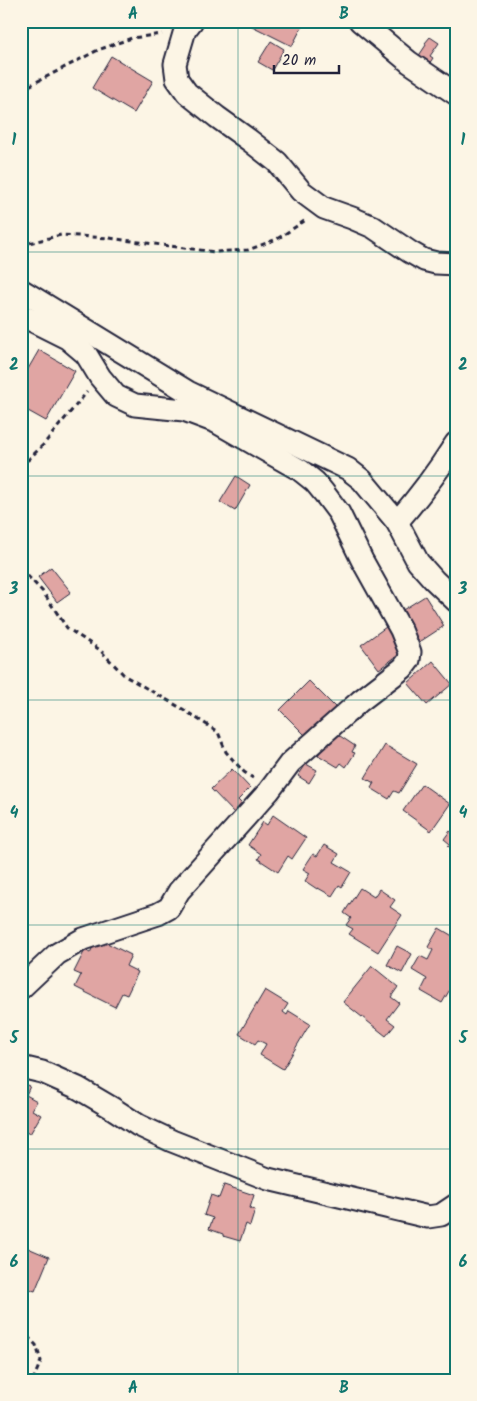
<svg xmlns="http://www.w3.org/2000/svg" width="477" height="1401" font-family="Kalam,sans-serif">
<rect width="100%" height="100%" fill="#fcf5e5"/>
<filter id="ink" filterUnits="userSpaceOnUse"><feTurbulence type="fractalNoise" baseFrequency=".02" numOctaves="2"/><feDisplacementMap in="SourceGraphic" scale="10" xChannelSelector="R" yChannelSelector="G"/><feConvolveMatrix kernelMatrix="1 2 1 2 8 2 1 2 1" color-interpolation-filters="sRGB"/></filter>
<g filter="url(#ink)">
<g fill="#e0a5a3" stroke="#22223b">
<polygon points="252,21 305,21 292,46 250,25"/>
<polygon points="430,37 439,43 430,56 433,58 427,67 416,60 426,45 425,43"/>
<polygon points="271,41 284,49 272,70 258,62"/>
<polygon points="111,56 153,81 134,113 92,88"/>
<polygon points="39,350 75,371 46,421 21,407 21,381"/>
<polygon points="236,476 250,485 235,511 220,502"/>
<polygon points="51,567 71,592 57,602 38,577"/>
<polygon points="425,596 444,626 418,643 398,613"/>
<polygon points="386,627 404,651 379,669 361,645"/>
<polygon points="433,661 452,684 427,705 408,683"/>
<polygon points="309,681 336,708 307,737 280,710"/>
<polygon points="334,732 355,746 352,752 355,753 346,767 341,763 338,767 318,755"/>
<polygon points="385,745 417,764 399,793 394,791 389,799 371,788 374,783 365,778"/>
<polygon points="306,764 317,770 309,783 298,776"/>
<polygon points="232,769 250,788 238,800 245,807 236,815 211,789"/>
<polygon points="422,784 450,804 431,831 403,811"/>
<polygon points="273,815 306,838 292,859 288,856 278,872 258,859 261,854 248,845 263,822 267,825"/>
<polygon points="450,831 454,834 456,832 456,852 448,846 450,844 444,839"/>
<polygon points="324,845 339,854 334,862 351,872 342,887 339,885 332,896 318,888 317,889 305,881 310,873 303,869 313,854 317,856"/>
<polygon points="360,888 374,897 379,889 395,900 390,907 402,915 378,952 349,934 353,929 346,925 351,918 344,913"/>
<polygon points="439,928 456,938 456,989 452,986 442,1003 421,991 427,979 412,970 420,956 428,960 433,950 428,947"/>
<polygon points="97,938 131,955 126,966 138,972 127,995 122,993 115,1007 75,987 81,975 74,972 85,950 90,953"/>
<polygon points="397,946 412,954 402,973 387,965"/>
<polygon points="372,966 398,987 391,997 399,1003 387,1019 395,1025 386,1036 343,1002"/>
<polygon points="265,990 288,1004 283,1012 287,1015 289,1011 310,1024 283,1069 260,1055 266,1044 258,1040 255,1044 239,1034"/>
<polygon points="21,1082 30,1086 26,1095 37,1101 32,1110 41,1115 30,1134 21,1130"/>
<polygon points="224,1185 254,1195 250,1208 255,1210 250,1226 246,1224 240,1241 223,1236 223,1234 209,1229 213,1218 204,1215 211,1195 219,1198"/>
<polygon points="21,1245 49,1257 35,1291 21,1286"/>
</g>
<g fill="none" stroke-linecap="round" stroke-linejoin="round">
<defs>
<g id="street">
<polyline points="192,21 185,30 175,64 177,79 187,93 217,117 249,140 277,162 301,191 324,208 352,218 373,227 410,252 424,260 436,263 456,264"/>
<polyline points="360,21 409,62 456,94"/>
<polyline points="21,290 188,392 348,469 362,480 397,522 418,562 434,580 456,601"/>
<polyline points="21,315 67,338 86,354 100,377 116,396 135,405 184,410 216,422 300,470 315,482 324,493 339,513 362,560 401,630 410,652 409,660 403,668 360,701 290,763 269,791 179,891 169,908 158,914 83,939 57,954 21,988"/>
<path d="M397,522C419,497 438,471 456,443"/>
<polyline points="21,1067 42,1072 78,1088 112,1108 138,1125 172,1141 268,1179 428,1217 441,1215 456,1205"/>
</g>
</defs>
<use href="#street" stroke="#22223b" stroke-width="25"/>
<g stroke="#22223b" stroke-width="3" stroke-dasharray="5 4" stroke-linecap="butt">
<polyline points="21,90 98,50 132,38 162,34"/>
<polyline points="21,245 61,235 109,238 215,252 248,250 277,239 306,220"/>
<polyline points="21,467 43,445 87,392"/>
<polyline points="21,569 43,592 67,628 100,650 125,676 181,708 218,732 226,752 244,772 253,778"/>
<polyline points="21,1330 36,1345 41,1361 33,1380"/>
</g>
<use href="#street" stroke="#fcf5e5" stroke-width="21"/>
</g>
</g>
<path fill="none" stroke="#0f766e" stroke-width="1" stroke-opacity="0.55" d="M238,21V1380M21,252H456M21,476H456M21,700H456M21,925H456M21,1149H456"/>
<rect width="477" height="1401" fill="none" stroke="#fcf5e5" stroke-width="55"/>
<path d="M274 65v8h65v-8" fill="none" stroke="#22223b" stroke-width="2.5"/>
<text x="282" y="65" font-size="15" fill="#22223b" stroke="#fcf5e5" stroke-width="4" paint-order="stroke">20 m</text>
<rect x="28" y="28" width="422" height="1346" fill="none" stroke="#0f766e" stroke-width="2"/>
<g font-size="16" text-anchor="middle" font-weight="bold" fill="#0f766e">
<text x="133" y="19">A</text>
<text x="344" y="19">B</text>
<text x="14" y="145">1</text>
<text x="463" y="145">1</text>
<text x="14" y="370">2</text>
<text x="463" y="370">2</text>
<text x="14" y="594">3</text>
<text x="463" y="594">3</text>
<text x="14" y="818">4</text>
<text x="463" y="818">4</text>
<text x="14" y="1043">5</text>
<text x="463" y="1043">5</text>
<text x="14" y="1267">6</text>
<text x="463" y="1267">6</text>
<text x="133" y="1393">A</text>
<text x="344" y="1393">B</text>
</g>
</svg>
